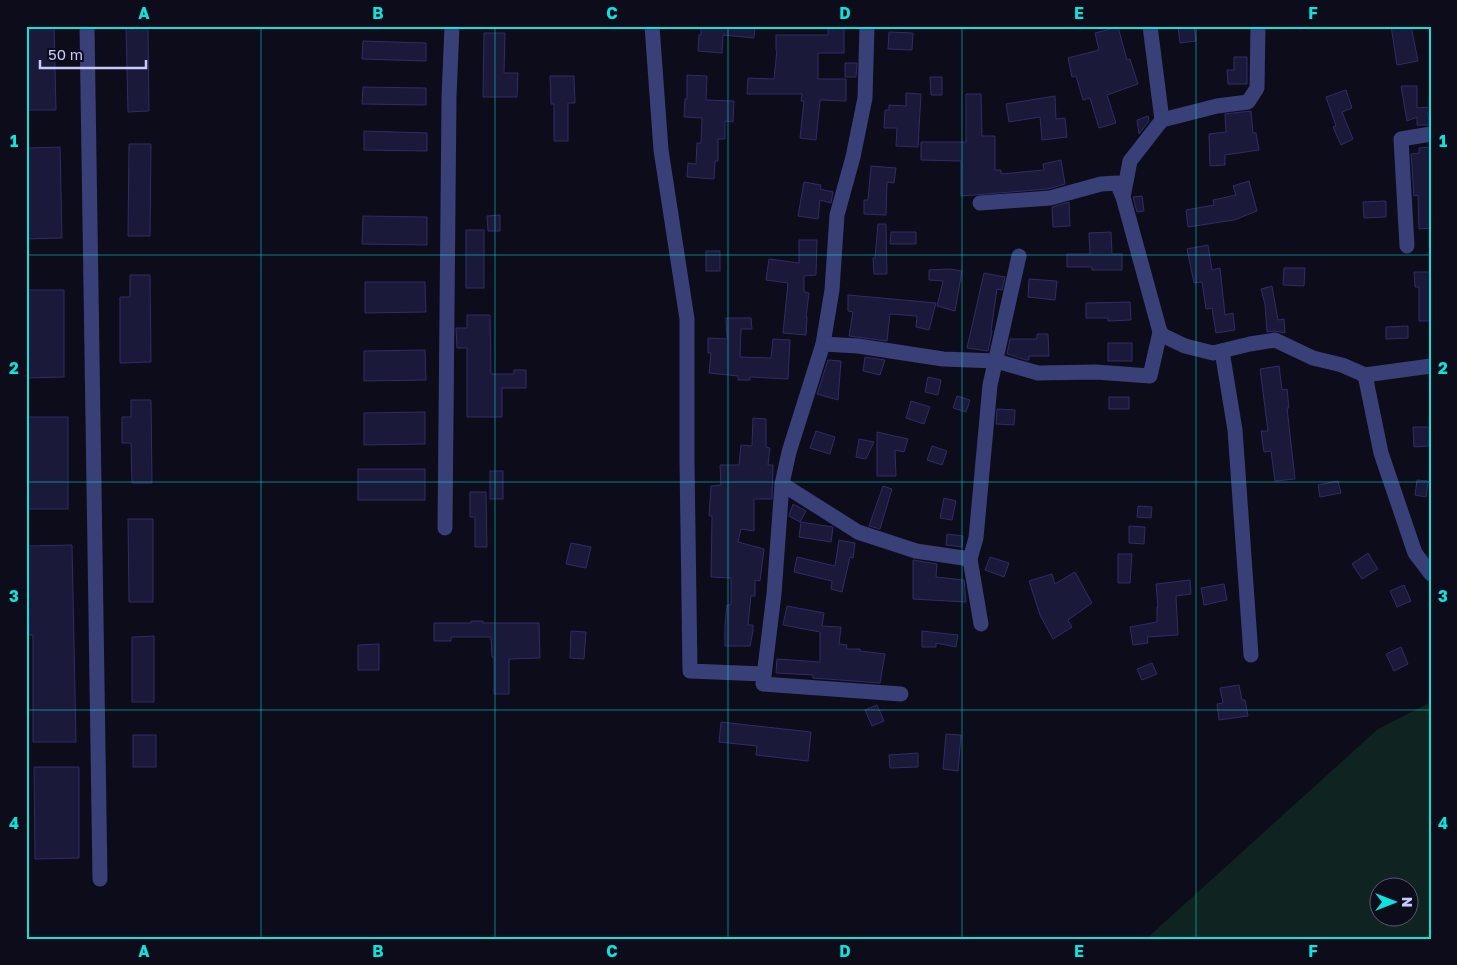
<svg xmlns="http://www.w3.org/2000/svg" width="1457" height="965" font-family="'Golos Text',sans-serif">
<rect width="100%" height="100%" fill="#0c0c1a"/>
<path fill="#0f2421" fill-rule="evenodd" d="M1431,702V939H1146L1378,729ZM1380,888H1410V918H1380Z"/>
<g fill="#1b193a" stroke="#302c65">
<polygon points="26,26 54,26 56,110 26,110"/>
<polygon points="126,26 148,26 149,111 128,112"/>
<polygon points="701,26 755,26 754,38 723,35 722,53 698,51 699,35 701,35"/>
<polygon points="828,26 844,26 844,53 818,53 818,79 846,79 846,101 820,100 816,140 800,138 804,101 801,101 802,94 747,94 748,78 774,79 777,50 776,50 776,35 828,35"/>
<polygon points="1178,26 1194,26 1196,41 1180,43"/>
<polygon points="1391,26 1411,26 1418,61 1397,65"/>
<polygon points="1118,27 1127,60 1130,59 1138,84 1107,95 1116,123 1099,128 1090,98 1083,100 1076,76 1072,77 1068,58 1099,50 1095,33"/>
<polygon points="889,32 913,33 912,50 888,49"/>
<polygon points="484,33 505,33 504,73 518,73 517,97 483,97"/>
<polygon points="363,41 426,43 426,61 362,59"/>
<polygon points="1234,57 1247,57 1247,84 1228,84 1227,70 1234,70"/>
<polygon points="845,63 857,63 856,77 845,77"/>
<polygon points="687,75 707,76 706,100 734,101 733,122 725,121 725,139 718,139 718,161 715,161 714,179 687,177 688,163 696,164 697,143 701,143 702,118 684,117 685,99 687,99"/>
<polygon points="550,76 574,76 575,103 568,103 568,141 554,141 554,104 551,104"/>
<polygon points="930,77 942,77 942,95 931,95"/>
<polygon points="1401,86 1417,86 1417,108 1431,107 1431,111 1428,112 1429,125 1417,125 1417,117 1407,121"/>
<polygon points="363,87 426,88 426,105 362,104"/>
<polygon points="1346,90 1352,108 1342,112 1353,139 1341,145 1333,127 1336,126 1326,97"/>
<polygon points="906,93 921,94 918,147 896,146 897,128 884,128 885,110 889,110 889,105 906,106"/>
<polygon points="966,94 981,94 982,136 995,136 995,170 1001,170 1001,174 1044,170 1043,164 1061,160 1065,184 1048,189 961,196 961,161 921,160 921,142 966,142"/>
<polygon points="1055,96 1056,119 1065,118 1067,137 1042,140 1040,117 1009,122 1006,104"/>
<polygon points="1251,111 1253,133 1256,133 1259,150 1225,155 1225,165 1210,166 1209,134 1226,132 1225,114"/>
<polygon points="1148,116 1149,121 1139,134 1137,120"/>
<polygon points="364,131 427,133 427,151 364,150"/>
<polygon points="129,144 151,144 150,236 128,236"/>
<polygon points="60,147 62,238 26,239 26,148"/>
<polygon points="1431,147 1431,228 1419,229 1418,195 1414,196 1411,154 1419,153 1419,148"/>
<polygon points="871,166 896,168 894,183 887,182 886,215 864,214 864,200 868,200"/>
<polygon points="1249,181 1257,211 1234,220 1188,227 1186,210 1214,205 1213,200 1236,195 1233,186"/>
<polygon points="804,182 821,185 820,189 833,192 831,203 820,200 818,219 798,216"/>
<polygon points="1142,196 1144,211 1137,212 1133,197"/>
<polygon points="1386,201 1386,217 1364,218 1363,202"/>
<polygon points="1069,202 1070,226 1053,227 1052,207"/>
<polygon points="500,215 500,231 488,231 487,216"/>
<polygon points="363,216 427,217 427,245 362,244"/>
<polygon points="878,224 886,224 887,274 874,274 873,258 875,258"/>
<rect x="466" y="230" width="18" height="58"/>
<polygon points="891,232 916,232 916,244 890,244"/>
<polygon points="1111,232 1112,254 1122,254 1122,270 1092,270 1092,267 1067,267 1067,254 1090,254 1089,233"/>
<polygon points="799,240 817,240 816,275 804,276 804,292 809,293 806,317 807,317 806,335 783,333 788,283 766,280 769,259 799,263"/>
<polygon points="1208,245 1212,270 1220,268 1225,315 1233,313 1235,330 1216,333 1212,308 1206,309 1202,282 1194,283 1187,249"/>
<rect x="706" y="251" width="14" height="20"/>
<polygon points="1284,268 1305,268 1304,286 1283,285"/>
<polygon points="950,269 962,271 955,311 937,306 943,281 929,280 929,270"/>
<polygon points="1414,272 1431,272 1431,321 1419,321 1419,287 1415,287"/>
<polygon points="984,273 1005,277 1002,290 997,289 991,331 992,331 988,351 967,348"/>
<polygon points="130,275 150,275 151,362 120,363 120,297 130,297"/>
<polygon points="1029,279 1057,281 1055,300 1028,297"/>
<polygon points="365,282 425,282 426,312 365,313"/>
<polygon points="1272,286 1278,320 1284,319 1285,333 1274,331 1267,332 1265,304 1261,289"/>
<polygon points="26,290 64,290 64,377 26,378"/>
<polygon points="848,295 936,303 929,330 916,327 917,316 890,314 887,341 849,336 853,312 848,311"/>
<polygon points="1130,302 1131,320 1108,321 1108,318 1086,318 1086,303"/>
<polygon points="467,315 490,315 491,374 514,374 514,370 526,370 526,388 502,388 502,417 467,417 467,348 457,348 456,328 467,328"/>
<polygon points="726,318 751,318 752,329 741,329 740,357 771,358 773,339 790,340 788,379 750,377 750,380 738,380 738,376 709,373 711,353 708,353 708,338 727,339"/>
<polygon points="1408,326 1408,338 1386,339 1386,327"/>
<polygon points="1037,334 1048,334 1049,356 1029,356 1029,360 1026,360 1007,354 1010,339 1037,339"/>
<rect x="1108" y="343" width="24" height="18"/>
<polygon points="425,350 426,380 364,381 364,351"/>
<polygon points="865,357 885,360 880,375 863,371"/>
<polygon points="828,360 841,361 838,400 817,394"/>
<polygon points="1279,366 1282,390 1287,389 1289,408 1287,408 1295,479 1275,481 1271,451 1264,452 1261,431 1268,431 1260,369"/>
<polygon points="928,377 941,380 938,395 925,392"/>
<polygon points="957,396 970,400 966,412 953,408"/>
<rect x="1109" y="397" width="20" height="12"/>
<polygon points="131,400 151,400 152,483 132,483 131,443 122,443 122,417 131,417"/>
<polygon points="911,401 930,407 924,424 906,418"/>
<polygon points="997,409 1015,410 1014,425 996,424"/>
<polygon points="425,412 425,444 364,445 364,413"/>
<rect x="26" y="417" width="42" height="92"/>
<polygon points="753,418 766,419 766,447 770,448 768,465 773,465 772,499 754,499 754,531 741,529 738,542 764,549 760,581 755,580 755,596 751,596 748,625 753,625 753,631 750,646 725,646 725,626 727,605 731,605 731,578 711,577 712,516 709,516 711,486 721,485 720,465 739,465 741,445 752,446"/>
<polygon points="1413,427 1429,427 1429,446 1414,447"/>
<polygon points="816,431 835,437 830,454 810,448"/>
<polygon points="877,432 908,439 904,452 895,450 896,476 877,476"/>
<polygon points="859,439 874,442 866,459 856,457"/>
<polygon points="932,446 947,451 942,465 927,460"/>
<rect x="358" y="469" width="67" height="31"/>
<rect x="490" y="471" width="13" height="28"/>
<polygon points="1417,480 1428,481 1426,497 1415,495"/>
<polygon points="1338,481 1341,493 1320,497 1318,485"/>
<polygon points="883,486 892,489 880,529 869,526"/>
<polygon points="470,492 486,492 487,547 475,547 475,517 470,517"/>
<polygon points="944,498 956,501 952,520 940,518"/>
<polygon points="793,504 806,511 800,522 789,516"/>
<polygon points="1138,506 1152,507 1151,518 1137,517"/>
<polygon points="128,519 153,519 153,602 129,602"/>
<polygon points="801,522 833,527 831,542 799,537"/>
<polygon points="1129,526 1145,527 1144,544 1129,543"/>
<polygon points="947,534 963,536 962,547 946,545"/>
<polygon points="839,540 855,543 853,558 850,557 842,592 831,589 832,581 794,572 797,557 835,566"/>
<polygon points="571,543 591,547 586,568 566,564"/>
<polygon points="72,545 76,742 33,742 33,635 29,635 28,546"/>
<polygon points="1368,553 1378,569 1362,579 1352,564"/>
<polygon points="1118,554 1132,554 1130,583 1118,583"/>
<polygon points="990,557 1009,563 1004,577 985,570"/>
<polygon points="913,560 937,564 936,577 964,580 966,602 913,599"/>
<polygon points="1075,572 1092,603 1068,620 1072,627 1053,639 1040,615 1029,581 1052,574 1055,584"/>
<polygon points="1190,580 1191,594 1176,596 1178,635 1147,637 1148,643 1133,645 1130,627 1157,622 1157,607 1158,607 1156,584"/>
<polygon points="1224,584 1227,600 1204,605 1201,588"/>
<polygon points="1404,585 1411,601 1397,607 1390,591"/>
<polygon points="787,606 824,613 822,626 841,627 839,644 847,645 846,649 860,649 860,651 885,654 880,683 813,678 813,675 776,673 777,659 820,662 820,632 783,625"/>
<polygon points="471,621 483,621 483,623 539,623 540,658 509,659 509,694 494,694 494,657 492,657 491,637 451,637 451,641 434,641 434,623 471,623"/>
<polygon points="571,631 586,632 584,659 570,658"/>
<polygon points="922,631 958,635 956,647 936,643 936,647 922,647"/>
<polygon points="154,636 154,702 132,702 132,637"/>
<polygon points="379,644 379,670 358,670 358,645"/>
<polygon points="1401,647 1408,664 1394,671 1386,654"/>
<polygon points="1152,663 1157,674 1142,680 1137,669"/>
<polygon points="1239,685 1242,700 1245,700 1248,716 1219,720 1217,704 1223,703 1220,688"/>
<polygon points="877,705 884,721 872,726 865,710"/>
<polygon points="721,722 811,732 808,761 756,755 757,746 719,742"/>
<polygon points="946,734 961,735 958,771 943,769"/>
<rect x="133" y="735" width="23" height="32"/>
<polygon points="918,753 918,767 890,768 889,755"/>
<polygon points="34,767 79,767 79,858 35,859"/>
</g>
<g fill="none" stroke-linecap="round" stroke-linejoin="round">
<g stroke="#393f77" stroke-width="15">
<polyline points="87,26 100,879"/>
<polyline points="652,26 661,150 687,319 687,461 690,671 764,674"/>
<polyline points="867,26 865,98 853,157 837,215 832,290 823,344 789,452 782,484 774,594 763,684 901,694"/>
<polyline points="1162,120 1217,106 1248,102 1257,88 1258,26"/>
<polyline points="980,203 1050,198 1101,184 1117,183 1123,197"/>
<polyline points="1407,246 1401,139 1431,134"/>
<polyline points="1160,332 1164,336 1185,346 1213,353 1250,344 1275,340 1313,358 1342,365 1365,375"/>
<polyline points="823,344 858,346 943,359 996,361 1038,373 1096,372 1150,376 1160,332 1123,197 1130,161 1162,120 1150,26"/>
<polyline points="1222,351 1235,430 1251,655"/>
<polyline points="1431,366 1365,375 1381,453 1415,553 1431,574"/>
<polyline points="782,484 858,532 916,551 970,559"/>
<polyline points="445,528 449,97 452,26"/>
<polyline points="981,624 970,559 976,538 990,385 1019,256"/>
</g>
</g>
<path fill="none" stroke="#0de3dd" stroke-width="1" stroke-opacity="0.55" d="M261,26V939M495,26V939M728,26V939M962,26V939M1196,26V939M26,255H1431M26,482H1431M26,710H1431"/>
<rect width="1457" height="965" fill="none" stroke="#0c0c1a" stroke-width="55"/>
<g transform="translate(1394 902) rotate(90)"><circle r="24" fill="#0c0c1a" stroke="#575874"/>
<path d="M0-4L9 19L0 12L-9 19Z" fill="#0de3dd"/>
<text y="-8" font-size="14" font-weight="bold" text-anchor="middle" fill="#c8c9fc">N</text>
</g>
<path d="M40 60v8h106v-8" fill="none" stroke="#c8c9fc" stroke-width="2.5"/>
<text x="48" y="60" font-size="15" fill="#c8c9fc" stroke="#0c0c1a" stroke-width="4" paint-order="stroke">50 m</text>
<rect x="28" y="28" width="1402" height="910" fill="none" stroke="#0de3dd" stroke-width="2"/>
<g font-size="16" text-anchor="middle" font-weight="bold" fill="#0de3dd">
<text x="144" y="19">A</text>
<text x="378" y="19">B</text>
<text x="612" y="19">C</text>
<text x="845" y="19">D</text>
<text x="1079" y="19">E</text>
<text x="1313" y="19">F</text>
<text x="14" y="147">1</text>
<text x="1443" y="147">1</text>
<text x="14" y="374">2</text>
<text x="1443" y="374">2</text>
<text x="14" y="602">3</text>
<text x="1443" y="602">3</text>
<text x="14" y="829">4</text>
<text x="1443" y="829">4</text>
<text x="144" y="957">A</text>
<text x="378" y="957">B</text>
<text x="612" y="957">C</text>
<text x="845" y="957">D</text>
<text x="1079" y="957">E</text>
<text x="1313" y="957">F</text>
</g>
</svg>
